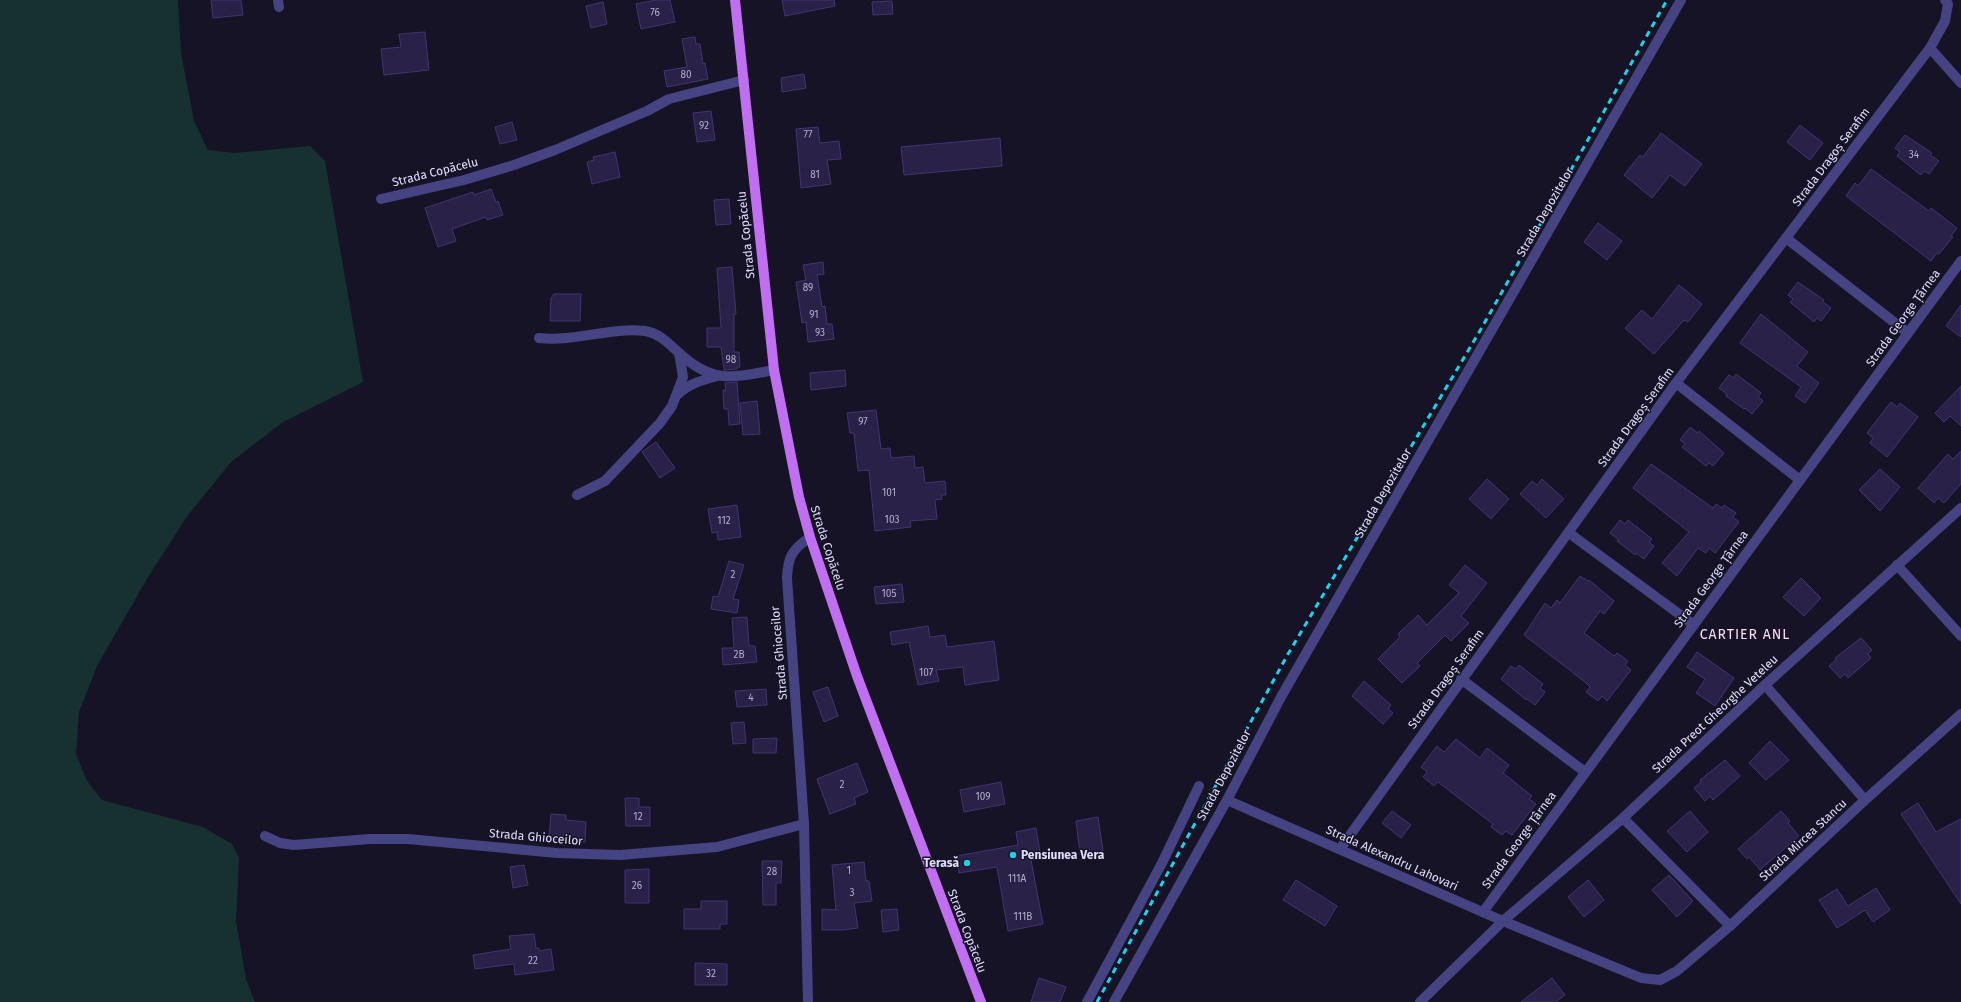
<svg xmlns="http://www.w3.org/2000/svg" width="1961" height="1002" font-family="'Fira Sans',sans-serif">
<rect width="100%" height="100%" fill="#161327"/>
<polygon fill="#163130" points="0,0 178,0 181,53 194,121 208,150 234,153 310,146 325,161 363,382 283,422 231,462 188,515 148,577 97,666 79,712 76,754 87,781 102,800 203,827 232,844 239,858 236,921 246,979 255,1002 0,1002"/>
<g fill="#292147" stroke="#413570">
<polygon points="211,0 241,0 243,15 213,18"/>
<polygon points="656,0 670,0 675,22 641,29 636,4"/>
<polygon points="782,0 834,0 835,6 785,16"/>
<polygon points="892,1 893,14 873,15 872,2"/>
<polygon points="603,2 607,24 591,28 586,6"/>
<polygon points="425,32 429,70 384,75 381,49 401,47 399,34"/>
<polygon points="695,37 696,44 700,44 703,64 705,63 708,79 667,87 664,71 687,67 682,39"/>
<polygon points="804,74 806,88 782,92 781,78"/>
<polygon points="711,111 715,140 697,142 693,113"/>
<polygon points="512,122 517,140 500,144 495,127"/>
<polygon points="1800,125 1823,143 1810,160 1787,142"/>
<polygon points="818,127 820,143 839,141 841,159 827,160 831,184 801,188 796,129"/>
<polygon points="1661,133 1702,164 1685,186 1670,175 1652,198 1624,175 1640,155 1643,157"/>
<polygon points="1905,135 1932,153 1930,155 1939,161 1929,174 1924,171 1921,175 1897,156 1900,152 1895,148"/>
<polygon points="1000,138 1002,166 904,175 901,147"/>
<polygon points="615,152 620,177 592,184 587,162 594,160 593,157"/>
<polygon points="1871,169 1929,211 1931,208 1957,228 1951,236 1953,237 1939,254 1937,253 1931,261 1846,196 1855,183 1858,186"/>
<polygon points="491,189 496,202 498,201 503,215 487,220 486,217 452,229 456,241 438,247 425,208 473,192 474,195"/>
<polygon points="729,199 731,224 716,225 714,200"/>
<polygon points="1598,223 1622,241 1607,260 1584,242"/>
<polygon points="823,262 824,274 817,275 822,307 825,306 827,324 832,324 834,339 808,342 806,322 802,323 796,282 806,280 803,265"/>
<polygon points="732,267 736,314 734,314 734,352 739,352 740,367 737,367 737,369 724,370 721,347 707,347 707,328 721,328 717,268"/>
<polygon points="1798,282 1824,300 1823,302 1831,308 1821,321 1817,318 1814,322 1790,302 1793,299 1788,295"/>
<polygon points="1679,285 1702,304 1688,322 1684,320 1654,354 1625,328 1642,310 1652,319"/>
<polygon points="554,294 581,294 580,321 550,321 551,298"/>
<polygon points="1961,305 1961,337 1946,326"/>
<polygon points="1761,314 1808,352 1797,366 1819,383 1805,403 1795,396 1801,387 1740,343"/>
<polygon points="845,370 846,386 811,390 810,373"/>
<polygon points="1736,374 1761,393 1758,397 1763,401 1752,414 1745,408 1744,409 1726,396 1727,394 1719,388 1729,375 1734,378"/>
<polygon points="737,382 740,424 729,425 728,409 724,409 723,390 726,390 725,383"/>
<polygon points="1961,386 1961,426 1950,416 1944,422 1935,413"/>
<polygon points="757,401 760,434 743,435 740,403"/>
<polygon points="1891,402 1897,407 1900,403 1918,417 1887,457 1870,443 1873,438 1867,433"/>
<polygon points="876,410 881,449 890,448 891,458 914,456 915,468 923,467 925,483 945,481 946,495 941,495 942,499 935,500 937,519 910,521 911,527 875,531 869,470 858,471 854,433 850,433 847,413"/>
<polygon points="1690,427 1698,433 1699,431 1724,453 1713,466 1709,463 1706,466 1682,447 1685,444 1680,440"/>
<polygon points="656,442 675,468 660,478 642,452"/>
<polygon points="1961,451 1961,484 1944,503 1938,498 1934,503 1918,488 1948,454 1953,459"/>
<polygon points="1651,464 1713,508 1716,504 1722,508 1724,505 1736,513 1733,517 1739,522 1715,553 1709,548 1706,553 1698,548 1677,576 1662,563 1689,532 1633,488"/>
<polygon points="1880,469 1900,487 1880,511 1859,490"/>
<polygon points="1487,479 1509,499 1491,519 1469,499"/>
<polygon points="1542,479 1564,499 1546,518 1520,494 1532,481 1537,485"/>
<polygon points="737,505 741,537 718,540 717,532 712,533 708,509"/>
<polygon points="1620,520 1625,524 1628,520 1652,539 1649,542 1654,546 1644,559 1636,553 1635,555 1617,541 1619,540 1610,533"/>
<polygon points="729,561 744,565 733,599 739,600 737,613 711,609 713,596 718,597"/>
<polygon points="1465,565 1487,583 1461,616 1469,623 1451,641 1445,635 1417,663 1420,666 1402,683 1378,659 1400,637 1398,634 1418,615 1427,625 1459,593 1449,585"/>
<polygon points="1580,576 1588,581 1589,580 1614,601 1604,614 1600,611 1584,633 1614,656 1617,653 1628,661 1625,665 1631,670 1607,701 1602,696 1598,701 1586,692 1590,687 1585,682 1524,635 1545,603 1551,608 1557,600 1560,603"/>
<polygon points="1801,578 1821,598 1804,616 1783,597"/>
<polygon points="902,584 904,602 876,604 874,587"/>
<polygon points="747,617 749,646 755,646 757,662 723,665 722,648 734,648 732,618"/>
<polygon points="928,626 930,637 945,635 947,647 994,641 999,680 965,685 963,667 936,670 939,681 918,685 909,642 892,645 890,632"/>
<polygon points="1861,638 1872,650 1868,654 1871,658 1848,678 1845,674 1840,678 1829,666 1836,660 1835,658"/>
<polygon points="1697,652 1734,678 1715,706 1696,693 1705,679 1687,667"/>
<polygon points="1519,665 1543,684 1540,688 1545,692 1535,705 1527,699 1526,700 1501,679 1511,666 1516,669"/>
<polygon points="1364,681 1391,705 1388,709 1393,713 1383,724 1352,696"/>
<polygon points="828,687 838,716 824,722 813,692"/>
<polygon points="766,689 767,705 737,707 735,691"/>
<polygon points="744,722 746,743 733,744 731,723"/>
<polygon points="777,738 776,753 753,753 753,739"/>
<polygon points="1456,739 1480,758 1487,748 1509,765 1503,773 1532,796 1529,799 1536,804 1512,835 1506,831 1502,835 1491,827 1493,824 1438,782 1434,786 1423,777 1427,772 1421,767 1437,746 1444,752"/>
<polygon points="1770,741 1789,760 1766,780 1749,763"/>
<polygon points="1725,760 1740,776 1713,800 1710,796 1705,801 1694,788 1701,782 1700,780"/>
<polygon points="857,763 868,792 854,798 856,804 830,814 817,779"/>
<polygon points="1001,782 1005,804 964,812 960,790"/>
<polygon points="625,798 639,798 639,807 650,807 650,826 626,826"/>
<polygon points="1918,803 1936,832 1961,819 1961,904 1901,814"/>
<polygon points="1392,811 1411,825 1401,838 1382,823"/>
<polygon points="1690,811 1708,832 1687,852 1667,831"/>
<polygon points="1781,811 1790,821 1788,823 1799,836 1760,870 1749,857 1747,859 1738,849"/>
<polygon points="551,814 566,815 566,820 586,822 585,842 549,839"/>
<polygon points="1098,817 1103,851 1080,854 1076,821"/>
<polygon points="1036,828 1041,859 1031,860 1043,924 1008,931 997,867 959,873 956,856 1018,845 1016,832"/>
<polygon points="762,861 782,861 781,883 776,883 776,905 763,905"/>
<polygon points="864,862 866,881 869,881 872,901 854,903 858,928 843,930 822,930 822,909 836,910 832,865"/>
<polygon points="524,865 528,885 513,888 510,867"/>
<polygon points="649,869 649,903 625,903 625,870"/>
<polygon points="1669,875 1693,901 1677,917 1652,890"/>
<polygon points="1296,880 1337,906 1325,926 1283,900"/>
<polygon points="1588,880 1604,900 1584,917 1568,897"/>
<polygon points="1876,888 1890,910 1873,922 1865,910 1837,928 1819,900 1837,889 1848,906"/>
<polygon points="701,901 727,901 727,924 720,924 720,929 684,929 684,909 701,909"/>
<polygon points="897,909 899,930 883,932 881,910"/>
<polygon points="534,934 536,948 539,948 539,951 551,949 554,970 515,975 514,964 475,969 473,955 511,949 509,936"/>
<polygon points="695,963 727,964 727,985 695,985"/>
<polygon points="1039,978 1066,987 1060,1002 1031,1002"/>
<polygon points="1552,978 1565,995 1556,1002 1521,1002"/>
</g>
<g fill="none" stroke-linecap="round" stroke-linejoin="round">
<g stroke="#454382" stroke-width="10">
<polyline points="278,0 279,7"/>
<polyline points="1930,48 1961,83"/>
<polyline points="381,199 464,180 514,165 555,150 647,111 669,99 744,80"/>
<polyline points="1786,238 1908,333"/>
<path d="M539,338C576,342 610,327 645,331C659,333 668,343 678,352C712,384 732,378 774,370"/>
<polyline points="1676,383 1800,480"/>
<path d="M677,395C688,384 702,380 718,376"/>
<polyline points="577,495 605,481 660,423 672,406 683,377 679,353"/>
<polyline points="1569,533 1694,625"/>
<polyline points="1897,565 1961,636"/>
<polyline points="1461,679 1585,772"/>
<polyline points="1765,685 1865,800"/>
<polyline points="1227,800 1503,921 1641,978 1660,980 1677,971 1730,926 1865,800 1961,714"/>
<polyline points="1623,818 1730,926"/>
<polyline points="265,836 280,843 294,845 370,839 408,839 557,853 620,855 717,847 804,824"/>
<polyline points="1340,849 1676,383 1930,48 1945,21 1948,4 1945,0"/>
<polyline points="1483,912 1961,261"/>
<path d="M808,1002L804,824L787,578C788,556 792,550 810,537"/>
<polyline points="1087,1002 1162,863 1199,786"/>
<polyline points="1114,1002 1227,800 1281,697 1681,0"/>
<polyline points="1420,1002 1503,921 1623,818 1765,685 1961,508"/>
</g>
<polyline stroke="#c16ff1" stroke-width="10" points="735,0 774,370 799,497 810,537 857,676 981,1002"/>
<polyline stroke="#1cd2e8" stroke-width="3" stroke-dasharray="6 5" stroke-linecap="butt" points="1097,1002 1288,654 1481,329 1667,0"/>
</g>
<g fill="#1cd2e8" stroke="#161327" stroke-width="1.5">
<circle cx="1013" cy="855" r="4"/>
<circle cx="967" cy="863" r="4"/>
</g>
<g text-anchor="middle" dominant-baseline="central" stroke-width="3" stroke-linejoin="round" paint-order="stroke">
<g font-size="10" fill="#b2aecf">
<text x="655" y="13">76</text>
<text x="686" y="75">80</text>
<text x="704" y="126">92</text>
<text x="808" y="135">77</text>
<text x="1914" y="155">34</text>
<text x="815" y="175">81</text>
<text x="808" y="288">89</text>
<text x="814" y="315">91</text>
<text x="820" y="333">93</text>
<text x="731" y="360">98</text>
<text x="863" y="422">97</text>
<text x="889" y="493">101</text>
<text x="892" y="520">103</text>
<text x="724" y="521">112</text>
<text x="733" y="575">2</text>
<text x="889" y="594">105</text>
<text x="739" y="655">2B</text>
<text x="926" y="673">107</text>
<text x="751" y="698">4</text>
<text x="842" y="785">2</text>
<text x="983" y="797">109</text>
<text x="638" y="817">12</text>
<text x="849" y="871">1</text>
<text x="772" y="872">28</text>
<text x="1017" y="879">111A</text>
<text x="637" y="886">26</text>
<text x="852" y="893">3</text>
<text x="1023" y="917">111B</text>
<text x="533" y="961">22</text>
<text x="711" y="974">32</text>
</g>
<g font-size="12" fill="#e0ddfc" stroke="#161327">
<text transform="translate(1831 157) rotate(-53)">Strada Dragoș Serafim</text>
<text transform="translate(435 172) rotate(-14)">Strada Copăcelu</text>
<text transform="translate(1545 212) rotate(-60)">Strada Depozitelor</text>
<text transform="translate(746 235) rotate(-96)">Strada Copăcelu</text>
<text transform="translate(1903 318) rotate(-54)">Strada George Țârnea</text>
<text transform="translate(1636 417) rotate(-54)">Strada Dragoș Serafim</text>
<text transform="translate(1383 493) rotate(-60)">Strada Depozitelor</text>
<text transform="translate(828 548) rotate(72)">Strada Copăcelu</text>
<text transform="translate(1711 579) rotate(-54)">Strada George Țârnea</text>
<text transform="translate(779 653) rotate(-95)">Strada Ghioceilor</text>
<text transform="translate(1446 679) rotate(-54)">Strada Dragoș Serafim</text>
<text transform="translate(1715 714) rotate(-43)">Strada Preot Gheorghe Veteleu</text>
<text transform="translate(1224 775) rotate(-62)">Strada Depozitelor</text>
<text transform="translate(536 837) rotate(5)">Strada Ghioceilor</text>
<text transform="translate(1519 840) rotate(-54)">Strada George Țârnea</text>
<text transform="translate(1803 840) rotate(-43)">Strada Mircea Stancu</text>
<text transform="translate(1392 858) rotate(24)">Strada Alexandru Lahovari</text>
<text transform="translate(967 931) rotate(69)">Strada Copăcelu</text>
</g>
<g font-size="12" font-weight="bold" fill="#e0ddfc" stroke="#161327" text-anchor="start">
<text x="1021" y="855">Pensiunea Vera</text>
<text x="959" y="863" text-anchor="end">Terasă</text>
</g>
<g font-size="14" letter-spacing="1" fill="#fcdef1" stroke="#161327">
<text x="1745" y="634">CARTIER ANL</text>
</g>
</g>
</svg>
